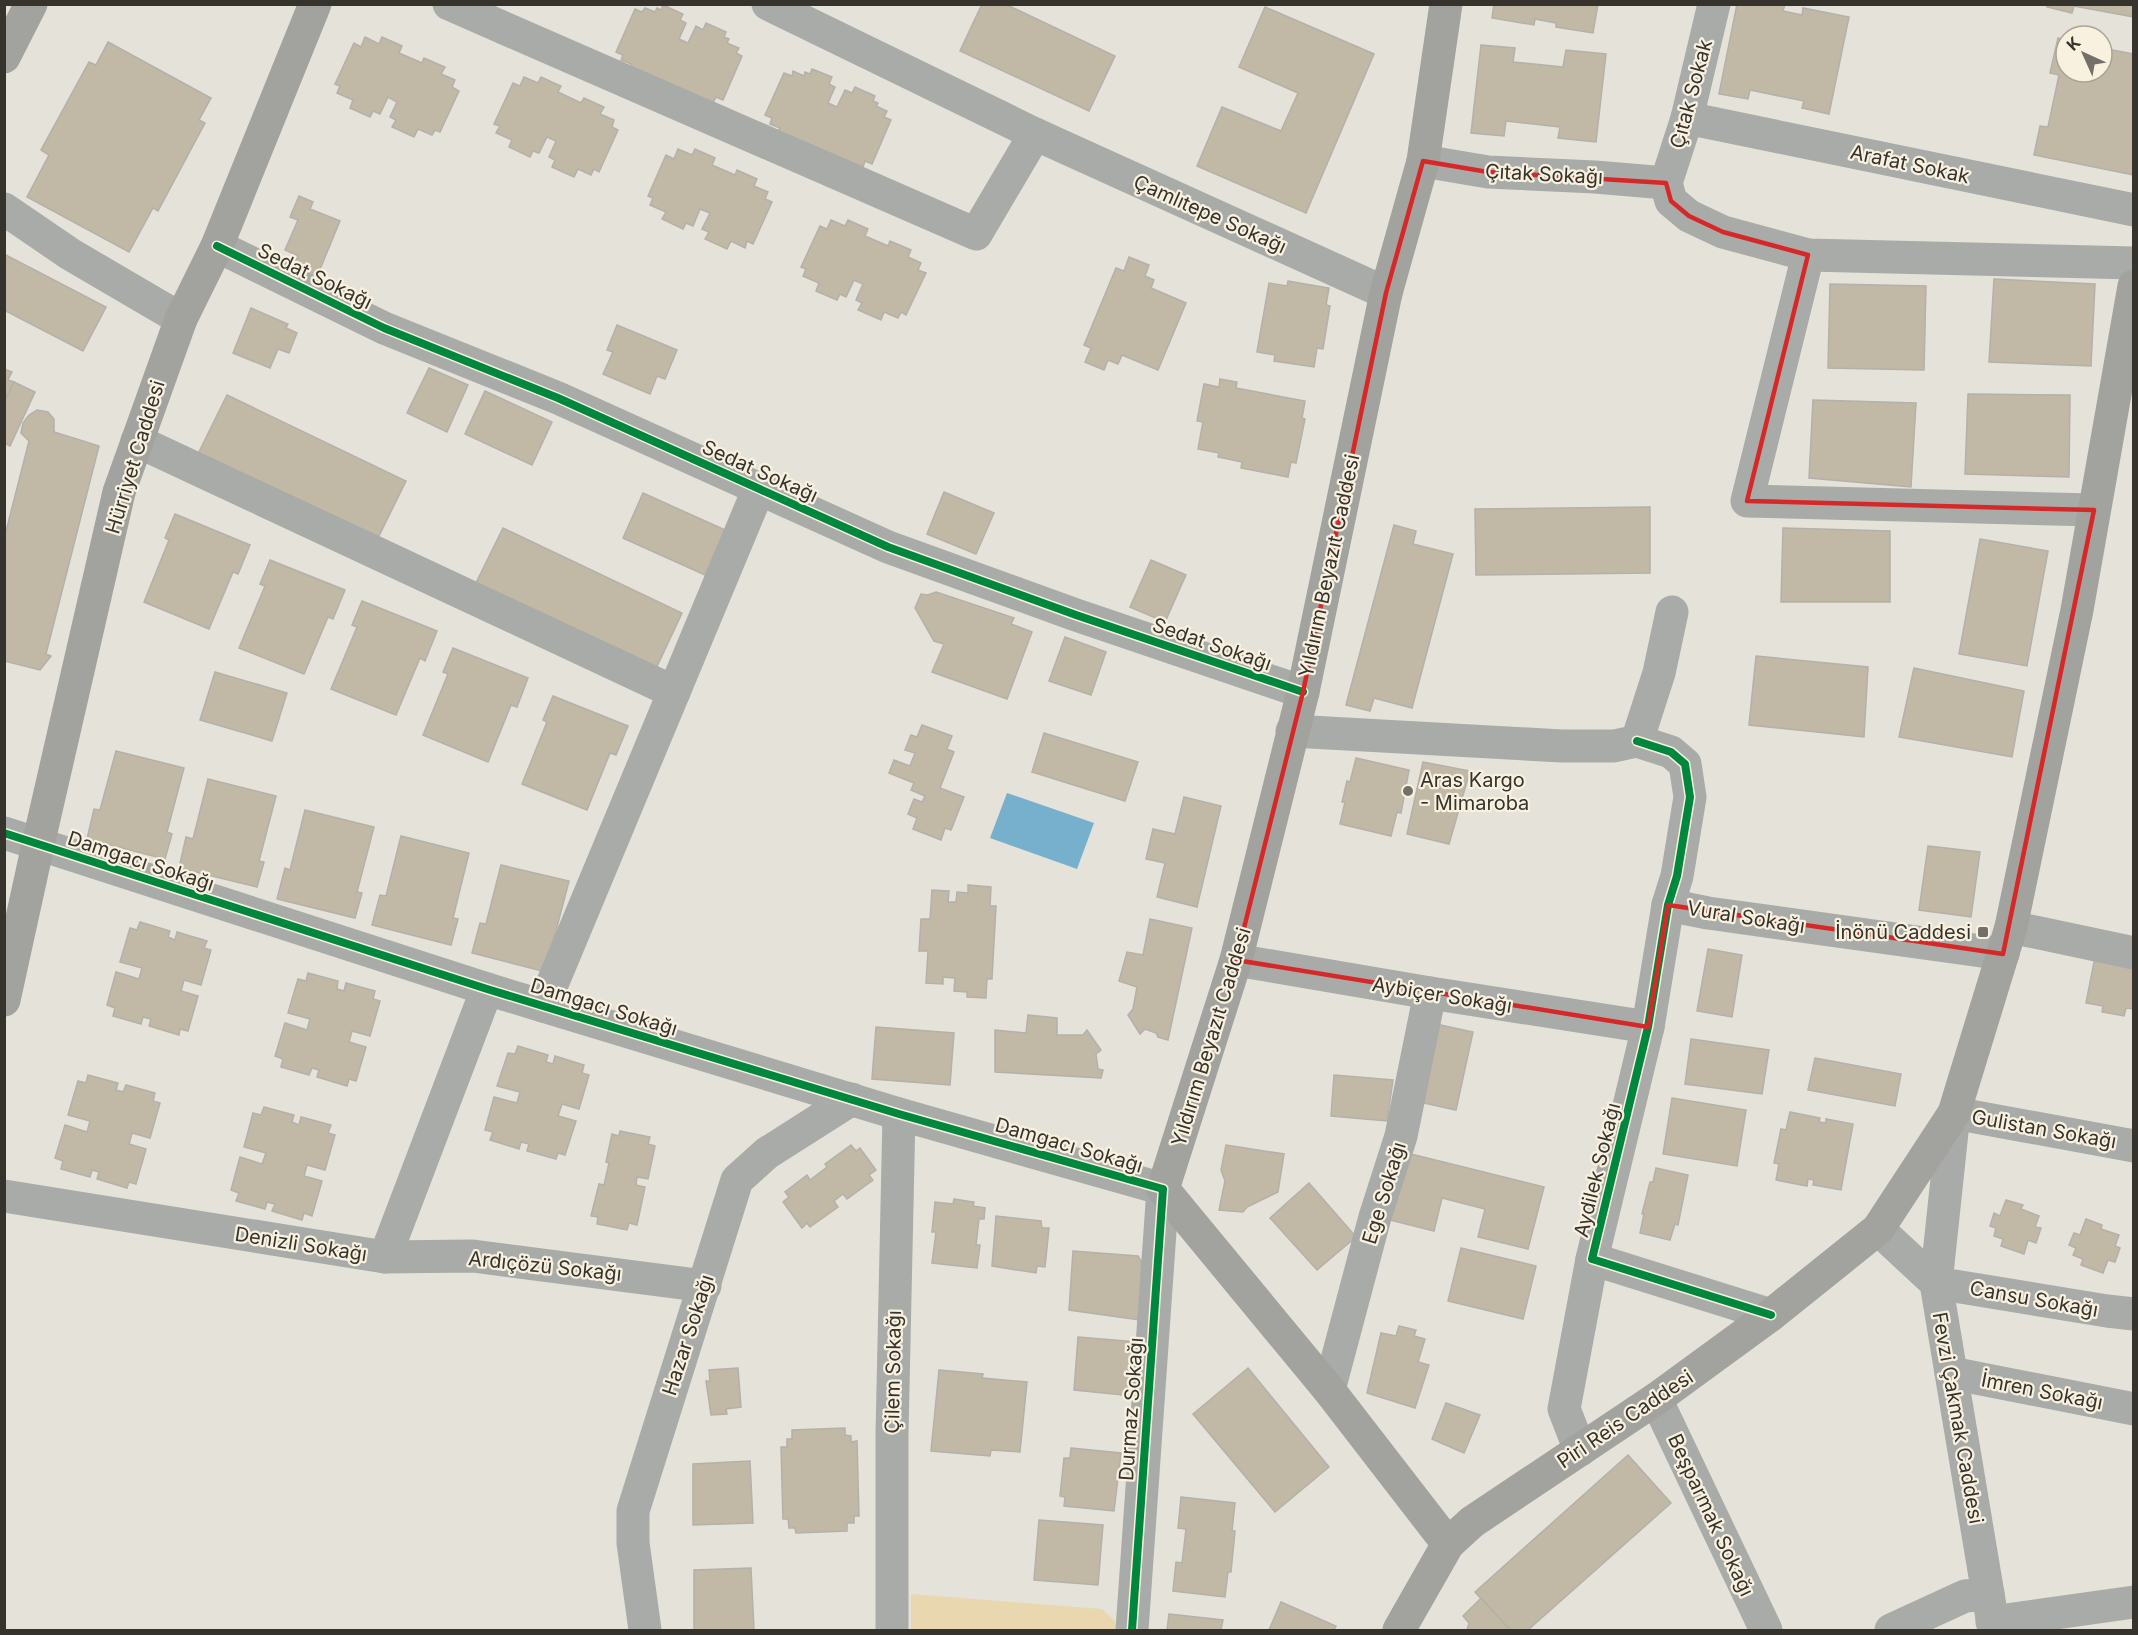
<svg xmlns="http://www.w3.org/2000/svg" width="2138" height="1635" font-family="Inter,sans-serif">
<rect width="100%" height="100%" fill="#e5e2d9"/>
<polygon fill="#e9d8af" points="911,1594 1102,1609 1115,1621 1117,1630 911,1630"/>
<polygon fill="#77b0cc" points="1007,793 1094,823 1077,869 990,838"/>
<g fill="#c2b8a6" stroke="#b4b0aa" stroke-width="1.5">
<polygon points="982,4 1005,4 1115,56 1089,111 960,51"/>
<polygon points="1494,4 1598,4 1593,33 1556,27 1556,23 1535,19 1534,25 1492,18"/>
<polygon points="1737,4 1785,4 1783,11 1802,15 1803,8 1849,17 1829,114 1802,108 1804,101 1750,90 1748,99 1719,94"/>
<polygon points="2047,4 2134,4 2134,17 2074,6 2072,13 2047,7"/>
<polygon points="663,5 683,14 680,20 686,23 679,39 688,43 696,26 703,30 706,23 726,32 724,37 729,39 727,43 739,48 736,53 742,56 723,100 716,97 713,103 629,68 631,64 621,60 623,55 616,52 635,9 642,12 645,8 655,12 657,8 661,10"/>
<polygon points="1265,7 1374,54 1306,213 1197,166 1222,107 1281,131 1298,93 1239,67"/>
<polygon points="365,37 379,44 382,37 402,46 399,53 422,63 424,58 445,67 441,74 455,80 452,87 459,91 440,132 435,130 432,135 418,129 414,137 392,127 396,120 390,117 397,102 388,97 380,114 373,111 370,117 350,108 353,100 337,93 340,86 335,84 354,43 361,47"/>
<polygon points="2058,38 2066,40 2066,72 2102,72 2102,48 2134,54 2134,175 2034,155 2040,126 2048,127 2059,75 2050,73"/>
<polygon points="108,42 211,98 199,120 205,123 158,211 153,208 129,252 27,197 49,155 41,150 89,62 96,65"/>
<polygon points="1481,45 1515,48 1513,62 1563,67 1566,50 1606,54 1596,142 1558,138 1560,127 1506,121 1504,136 1471,133"/>
<polygon points="812,69 832,77 829,84 835,87 828,103 837,107 845,90 852,93 855,87 875,96 873,101 878,103 876,106 887,111 884,117 891,120 872,164 865,161 863,167 778,131 780,128 770,124 772,118 765,115 784,73 792,76 793,71 804,76 805,72 810,74"/>
<polygon points="524,77 538,83 541,77 561,86 558,92 581,103 584,98 604,107 600,114 614,120 612,127 618,130 599,172 594,169 591,175 578,169 574,177 552,167 555,160 549,157 556,141 547,137 539,153 533,151 530,157 509,147 512,140 496,133 500,126 494,124 513,83 520,86"/>
<polygon points="678,149 692,155 695,149 715,158 712,165 735,175 737,170 757,179 754,186 768,192 765,199 772,202 753,244 747,241 745,248 731,241 727,249 705,239 709,232 702,229 710,213 700,209 693,226 686,223 683,229 662,219 666,212 650,205 653,198 648,196 666,155 674,159"/>
<polygon points="299,196 313,202 310,209 340,221 316,279 292,269 298,256 285,250 298,220 290,217"/>
<polygon points="831,220 845,226 848,220 868,229 865,236 888,246 890,241 911,250 908,257 921,263 918,270 926,273 906,315 901,312 898,318 884,312 881,320 858,310 862,303 856,300 863,284 854,280 846,297 840,294 837,300 816,291 819,283 803,276 806,269 801,267 820,226 827,229"/>
<polygon points="4,254 106,307 83,351 4,310"/>
<polygon points="1129,257 1149,265 1145,276 1154,280 1151,288 1186,303 1158,370 1122,355 1118,364 1108,360 1104,370 1085,362 1091,348 1084,345 1116,268 1124,271"/>
<polygon points="1994,279 2095,284 2091,366 1989,362"/>
<polygon points="1288,281 1329,288 1326,305 1330,306 1323,349 1317,348 1314,367 1274,361 1275,355 1257,352 1269,283 1287,286"/>
<polygon points="1830,284 1926,286 1924,370 1828,368"/>
<polygon points="251,308 288,324 286,328 297,333 289,353 278,349 270,368 233,353"/>
<polygon points="617,325 677,350 665,379 657,376 650,394 603,374 613,352 607,350"/>
<polygon points="429,368 468,385 447,432 407,413"/>
<polygon points="4,369 12,372 8,380 14,382 4,403"/>
<polygon points="1220,379 1237,382 1236,388 1305,401 1302,418 1305,419 1296,463 1291,462 1288,477 1241,468 1242,462 1218,457 1219,453 1198,449 1203,422 1197,421 1204,384 1219,387"/>
<polygon points="14,382 35,392 10,446 4,443 4,403"/>
<polygon points="485,391 552,422 532,465 465,434"/>
<polygon points="1968,394 2070,395 2069,477 1965,474"/>
<polygon points="227,395 406,481 376,542 197,456"/>
<polygon points="1813,400 1916,403 1911,487 1809,478"/>
<polygon points="37,410 48,412 54,419 54,432 99,446 46,654 51,656 40,670 4,661 4,539 29,441 21,433 23,423 29,415"/>
<polygon points="944,492 994,513 976,554 927,534"/>
<polygon points="643,493 725,530 705,575 623,538"/>
<polygon points="1650,507 1650,573 1476,575 1475,509"/>
<polygon points="175,514 250,545 238,574 233,572 209,629 144,602 169,540 165,538"/>
<polygon points="1394,525 1416,531 1413,544 1453,554 1412,708 1374,698 1370,711 1346,705"/>
<polygon points="503,528 682,613 653,675 473,589"/>
<polygon points="1783,528 1890,531 1890,602 1781,602"/>
<polygon points="1980,539 2048,551 2027,666 1959,654"/>
<polygon points="270,560 345,590 333,619 328,617 304,674 239,648 265,586 260,584"/>
<polygon points="1151,560 1186,575 1165,622 1130,607"/>
<polygon points="936,592 1014,618 1011,624 1032,632 1007,699 932,672 944,644 934,641 915,608 921,594 928,595"/>
<polygon points="362,601 437,631 425,661 420,658 396,715 331,689 357,627 352,625"/>
<polygon points="1065,637 1106,652 1091,695 1049,681"/>
<polygon points="453,648 528,678 517,707 511,705 488,762 423,735 448,674 443,672"/>
<polygon points="1756,656 1868,667 1864,737 1749,725"/>
<polygon points="1914,668 2024,691 2012,757 1899,737"/>
<polygon points="215,672 287,693 272,741 200,720"/>
<polygon points="553,696 628,726 616,755 610,753 587,810 522,784 547,722 543,720"/>
<polygon points="922,725 952,736 947,749 954,752 940,788 964,797 951,830 945,828 941,840 913,829 917,818 908,814 914,799 922,802 925,796 911,790 914,783 889,773 894,760 910,766 915,753 905,750 911,735 917,737"/>
<polygon points="1044,733 1138,762 1125,801 1032,772"/>
<polygon points="116,751 184,768 167,832 172,834 165,859 87,839 94,809 100,810"/>
<polygon points="1356,758 1409,770 1401,813 1397,812 1391,836 1340,824 1345,802 1342,802 1347,781 1350,782"/>
<polygon points="1423,762 1470,771 1449,844 1407,834"/>
<polygon points="208,779 276,796 259,861 264,862 257,887 179,868 186,837 193,839"/>
<polygon points="1184,797 1221,806 1197,907 1157,897 1165,863 1146,859 1153,829 1175,834"/>
<polygon points="305,810 374,827 357,892 362,893 355,918 277,899 285,868 290,870"/>
<polygon points="401,836 469,853 453,918 458,919 451,945 372,925 380,895 386,896"/>
<polygon points="1928,846 1980,852 1971,917 1919,910"/>
<polygon points="501,865 569,881 552,946 550,973 472,953 480,923 486,924"/>
<polygon points="968,885 991,887 990,906 996,906 992,979 987,979 986,998 967,997 967,992 954,991 955,978 943,977 943,984 926,983 928,951 919,951 921,919 930,919 932,890 949,891 948,902 956,902 957,892 968,893"/>
<polygon points="1150,919 1192,928 1168,1040 1158,1037 1156,1033 1145,1029 1140,1034 1128,1015 1133,1009 1137,987 1119,981 1127,952 1143,955"/>
<polygon points="140,922 170,931 168,937 175,940 177,932 207,941 204,948 211,950 201,985 184,980 181,991 198,996 188,1031 180,1029 179,1035 149,1026 151,1019 143,1017 141,1024 113,1016 115,1008 107,1005 116,972 139,979 142,968 120,962 130,928 137,930"/>
<polygon points="1708,949 1742,955 1732,1017 1697,1011"/>
<polygon points="2095,957 2134,958 2134,1009 2126,1008 2124,1016 2102,1012 2103,1006 2086,1003"/>
<polygon points="308,973 338,981 337,989 344,991 346,983 375,991 373,999 380,1001 370,1036 352,1031 349,1042 366,1047 356,1081 349,1079 347,1086 317,1077 319,1070 312,1068 309,1075 281,1067 283,1059 275,1056 285,1023 307,1030 310,1019 288,1013 298,979 306,981"/>
<polygon points="1028,1015 1057,1018 1057,1035 1083,1035 1087,1030 1101,1050 1096,1054 1098,1069 1103,1070 1101,1078 995,1072 995,1030 1026,1033"/>
<polygon points="1436,1024 1473,1032 1456,1110 1419,1102"/>
<polygon points="876,1027 954,1033 950,1085 872,1079"/>
<polygon points="1691,1039 1769,1050 1762,1094 1685,1084"/>
<polygon points="518,1046 548,1055 546,1062 553,1064 555,1056 584,1065 582,1073 589,1075 579,1109 562,1104 558,1116 576,1121 565,1155 558,1153 556,1159 527,1151 529,1144 521,1142 519,1149 490,1140 493,1132 485,1130 494,1097 517,1103 520,1092 497,1086 508,1053 515,1054"/>
<polygon points="1815,1058 1901,1074 1895,1106 1808,1090"/>
<polygon points="88,1075 118,1083 116,1090 123,1092 126,1085 155,1093 153,1101 160,1103 150,1138 132,1133 129,1144 146,1149 136,1184 129,1182 127,1188 97,1179 99,1172 92,1170 90,1177 61,1169 63,1161 55,1158 65,1125 87,1132 90,1121 68,1115 78,1081 86,1083"/>
<polygon points="1334,1075 1393,1080 1387,1121 1331,1116"/>
<polygon points="1672,1098 1746,1110 1737,1166 1663,1154"/>
<polygon points="264,1107 294,1115 292,1122 299,1125 301,1117 331,1125 328,1133 335,1135 325,1170 307,1165 304,1176 322,1181 312,1216 304,1213 302,1220 272,1211 275,1204 267,1202 265,1209 236,1201 239,1193 231,1190 240,1157 262,1164 266,1153 244,1147 253,1113 261,1115"/>
<polygon points="1790,1112 1820,1118 1819,1122 1826,1123 1826,1119 1853,1124 1841,1190 1813,1185 1814,1180 1808,1179 1807,1186 1776,1180 1779,1164 1774,1163 1781,1129 1786,1130"/>
<polygon points="620,1131 650,1137 648,1144 655,1146 648,1179 637,1177 636,1185 645,1187 637,1225 629,1223 627,1230 597,1224 598,1217 591,1216 599,1184 604,1185 609,1163 606,1162 612,1134 619,1136"/>
<polygon points="851,1145 856,1151 860,1148 876,1170 869,1175 873,1180 847,1199 843,1194 834,1201 838,1207 810,1227 807,1223 802,1228 783,1202 789,1197 785,1192 807,1175 810,1180 827,1167 825,1164"/>
<polygon points="1226,1145 1284,1154 1278,1192 1247,1207 1243,1212 1219,1210 1225,1181 1221,1170"/>
<polygon points="1407,1153 1544,1187 1528,1249 1478,1237 1485,1209 1442,1198 1434,1231 1390,1220"/>
<polygon points="1656,1168 1688,1175 1678,1225 1675,1224 1670,1240 1640,1233 1644,1214 1642,1214 1650,1182 1653,1182"/>
<polygon points="1309,1183 1356,1237 1317,1270 1270,1218"/>
<polygon points="954,1199 974,1202 973,1206 985,1208 984,1219 979,1219 976,1245 980,1245 977,1268 932,1263 936,1232 932,1232 935,1202 953,1204"/>
<polygon points="2006,1200 2023,1205 2021,1209 2039,1216 2035,1227 2041,1228 2036,1243 2028,1240 2024,1254 2001,1246 2003,1239 1994,1236 1996,1228 1990,1226 1994,1213 2000,1216"/>
<polygon points="996,1216 1041,1221 1042,1228 1049,1228 1045,1267 1037,1266 1036,1273 992,1266"/>
<polygon points="2086,1219 2102,1225 2101,1229 2119,1235 2115,1246 2120,1248 2115,1262 2108,1260 2103,1273 2081,1265 2083,1259 2073,1255 2076,1248 2069,1245 2074,1233 2080,1235"/>
<polygon points="1461,1248 1536,1266 1523,1319 1448,1301"/>
<polygon points="1073,1251 1138,1256 1155,1282 1154,1322 1069,1310"/>
<polygon points="1399,1326 1416,1330 1414,1336 1425,1339 1418,1362 1429,1365 1415,1408 1367,1393 1381,1333 1396,1336"/>
<polygon points="1078,1337 1149,1343 1143,1397 1074,1390"/>
<polygon points="738,1368 741,1407 726,1409 727,1414 711,1415 706,1381 710,1381 709,1370"/>
<polygon points="1248,1368 1329,1467 1275,1512 1193,1414"/>
<polygon points="939,1370 983,1374 982,1378 1027,1382 1020,1452 991,1450 990,1456 931,1451"/>
<polygon points="1446,1403 1480,1415 1464,1453 1432,1439"/>
<polygon points="845,1428 845,1435 851,1436 851,1442 857,1441 859,1516 854,1516 854,1523 847,1523 847,1531 796,1533 795,1528 789,1528 788,1519 783,1519 781,1447 787,1447 787,1439 792,1439 792,1430"/>
<polygon points="1071,1448 1121,1453 1114,1511 1064,1506 1065,1497 1060,1496 1064,1458 1070,1458"/>
<polygon points="1628,1455 1671,1503 1528,1630 1510,1630 1475,1592"/>
<polygon points="750,1461 753,1523 693,1525 693,1464"/>
<polygon points="1181,1497 1235,1503 1232,1531 1235,1531 1231,1572 1228,1572 1225,1597 1173,1591 1176,1562 1182,1563 1186,1529 1178,1528"/>
<polygon points="1039,1520 1103,1525 1098,1585 1034,1580"/>
<polygon points="751,1568 754,1630 694,1630 694,1570"/>
<polygon points="1481,1598 1510,1630 1467,1630 1469,1623 1463,1616"/>
<polygon points="1281,1602 1336,1626 1334,1630 1269,1630"/>
<polygon points="1169,1614 1223,1620 1221,1630 1167,1630"/>
</g>
<g fill="none" stroke-linecap="round" stroke-linejoin="round">
<g stroke="#a9aba8" stroke-width="33">
<polyline points="449,4 976,234 1035,134"/>
<polyline points="768,4 1035,134 1386,293"/>
<polyline points="1687,118 2134,210"/>
<polyline points="1423,161 1488,172 1595,177 1666,183"/>
<polyline points="1666,183 1671,201 1689,216 1723,232 1808,255 2134,263"/>
<polyline points="1666,183 1687,118 1714,4"/>
<polyline points="4,209 70,254 181,319"/>
<polyline points="217,246 384,328 558,398 888,547 1076,615 1303,692"/>
<polyline points="1808,255 1747,501 2094,510"/>
<polyline points="137,441 674,692"/>
<polyline points="1292,731 1562,746 1614,746 1637,741 1659,673 1672,612"/>
<polyline points="1637,741 1671,752 1685,764 1690,797 1677,876 1668,905 1648,1027 1592,1259 1771,1315"/>
<polyline points="4,833 487,989 899,1114 1163,1189 1132,1630"/>
<polyline points="1668,905 1708,913 2003,954"/>
<polyline points="2011,927 2134,953"/>
<polyline points="1236,960 1430,993 1648,1027"/>
<polyline points="543,1006 759,488"/>
<polyline points="2134,1146 1954,1113 1936,1283 2107,1311 2134,1314"/>
<polyline points="4,1196 385,1257 473,1256 705,1286"/>
<polyline points="1878,1229 1936,1283 1994,1630"/>
<polyline points="385,1257 487,989"/>
<polyline points="1951,1373 2134,1409"/>
<polyline points="1329,1390 1375,1217 1401,1136 1430,993"/>
<polyline points="1656,1399 1766,1630"/>
<polyline points="1580,1450 1564,1409 1592,1259"/>
<polyline points="1992,1622 2134,1602"/>
<polyline points="645,1630 633,1543 633,1511 737,1180 767,1153 852,1099"/>
<polyline points="892,1630 892,1434 899,1114"/>
<polyline points="1891,1630 1965,1596 1988,1594"/>
</g>
<g stroke="#a2a29f" stroke-width="33">
<polyline points="1446,4 1423,161 1386,293 1303,692 1236,960 1163,1189 1329,1390 1448,1544"/>
<polyline points="4,57 31,4"/>
<polyline points="4,1000 38,845 119,492 181,319 217,246 315,4"/>
<polyline points="1399,1630 1448,1544 1472,1522 1656,1399 1771,1315 1878,1229 1954,1113 2011,927 2077,610 2134,286"/>
</g>
<defs>
<g id="cycleway">
<polyline points="217,246 384,328 558,398 888,547 1076,615 1303,692"/>
<polyline points="1637,741 1671,752 1685,764 1690,797 1677,876 1668,905 1648,1027 1592,1259 1771,1315"/>
<polyline points="4,833 487,989 899,1114 1163,1189 1132,1630"/>
</g>
</defs>
<use href="#cycleway" stroke="#f9f1e0" stroke-width="11"/>
<use href="#cycleway" stroke="#00873e" stroke-width="8"/>
</g>
<path fill="none" stroke="#d62828" stroke-width="4.5" stroke-linejoin="round" d="M1423,161L1488,172L1666,183L1671,201L1689,216L1723,232L1808,255L1747,501L2094,510L2003,954L1668,905L1648,1027L1236,960L1303,692L1386,293Z"/>
<g fill="#737069" stroke="#f9f1e0" stroke-width="2">
<circle cx="1408" cy="791" r="6"/>
<rect x="1977" y="926" width="12" height="12" rx="3"/>
</g>
<g text-anchor="middle" dominant-baseline="central" stroke-width="4.5" stroke-linejoin="round" paint-order="stroke">
<g font-size="20" fill="#36332d" stroke="#f9f1e0">
<text transform="translate(1691 94) rotate(-75)">Çıtak Sokak</text>
<text transform="translate(1910 164) rotate(12)">Arafat Sokak</text>
<text transform="translate(1544 174) rotate(3)">Çıtak Sokağı</text>
<text transform="translate(1210 214) rotate(24)">Çamlıtepe Sokağı</text>
<text transform="translate(315 276) rotate(26)">Sedat Sokağı</text>
<text transform="translate(135 457) rotate(-73)">Hürriyet Caddesi</text>
<text transform="translate(760 471) rotate(24)">Sedat Sokağı</text>
<text transform="translate(1329 566) rotate(-78)">Yıldırım Beyazıt Caddesi</text>
<text transform="translate(1212 644) rotate(19)">Sedat Sokağı</text>
<text transform="translate(141 861) rotate(18)">Damgacı Sokağı</text>
<text transform="translate(1746 917) rotate(9)">Vural Sokağı</text>
<text transform="translate(1442 995) rotate(9)">Aybiçer Sokağı</text>
<text transform="translate(604 1007) rotate(17)">Damgacı Sokağı</text>
<text transform="translate(1211 1037) rotate(-73)">Yıldırım Beyazıt Caddesi</text>
<text transform="translate(2044 1129) rotate(10)">Gulistan Sokağı</text>
<text transform="translate(1069 1145) rotate(16)">Damgacı Sokağı</text>
<text transform="translate(1597 1170) rotate(-76)">Aydilek Sokağı</text>
<text transform="translate(1384 1193) rotate(-73)">Ege Sokağı</text>
<text transform="translate(301 1244) rotate(9)">Denizli Sokağı</text>
<text transform="translate(545 1266) rotate(6)">Ardıçözü Sokağı</text>
<text transform="translate(2034 1299) rotate(10)">Cansu Sokağı</text>
<text transform="translate(688 1335) rotate(-72)">Hazar Sokağı</text>
<text transform="translate(893 1372) rotate(-89)">Çilem Sokağı</text>
<text transform="translate(2042 1391) rotate(11)">İmren Sokağı</text>
<text transform="translate(1131 1409) rotate(-86)">Durmaz Sokağı</text>
<text transform="translate(1958 1418) rotate(80)">Fevzi Çakmak Caddesi</text>
<text transform="translate(1625 1419) rotate(-34)">Piri Reis Caddesi</text>
<text transform="translate(1711 1515) rotate(65)">Beşparmak Sokağı</text>
</g>
<g font-size="20" fill="#36332d" stroke="#f9f1e0" text-anchor="start">
<text x="1420" y="780">Aras Kargo<tspan x="1420" dy="23">- Mimaroba</tspan></text>
<text x="1971" y="932" text-anchor="end">İnönü Caddesi</text>
</g>
</g>
<rect width="2138" height="1635" fill="none" stroke="#36332d" stroke-width="12"/>
<g transform="translate(2084 54) rotate(315)"><circle r="28" fill="#f9f1e0" stroke="#aba598" stroke-width="1.5"/>
<path d="M0-4.5L10 22L0 15L-10 22Z" fill="#737069"/>
<text y="-9" font-size="16" font-weight="bold" text-anchor="middle" fill="#36332d">K</text>
</g>
</svg>
